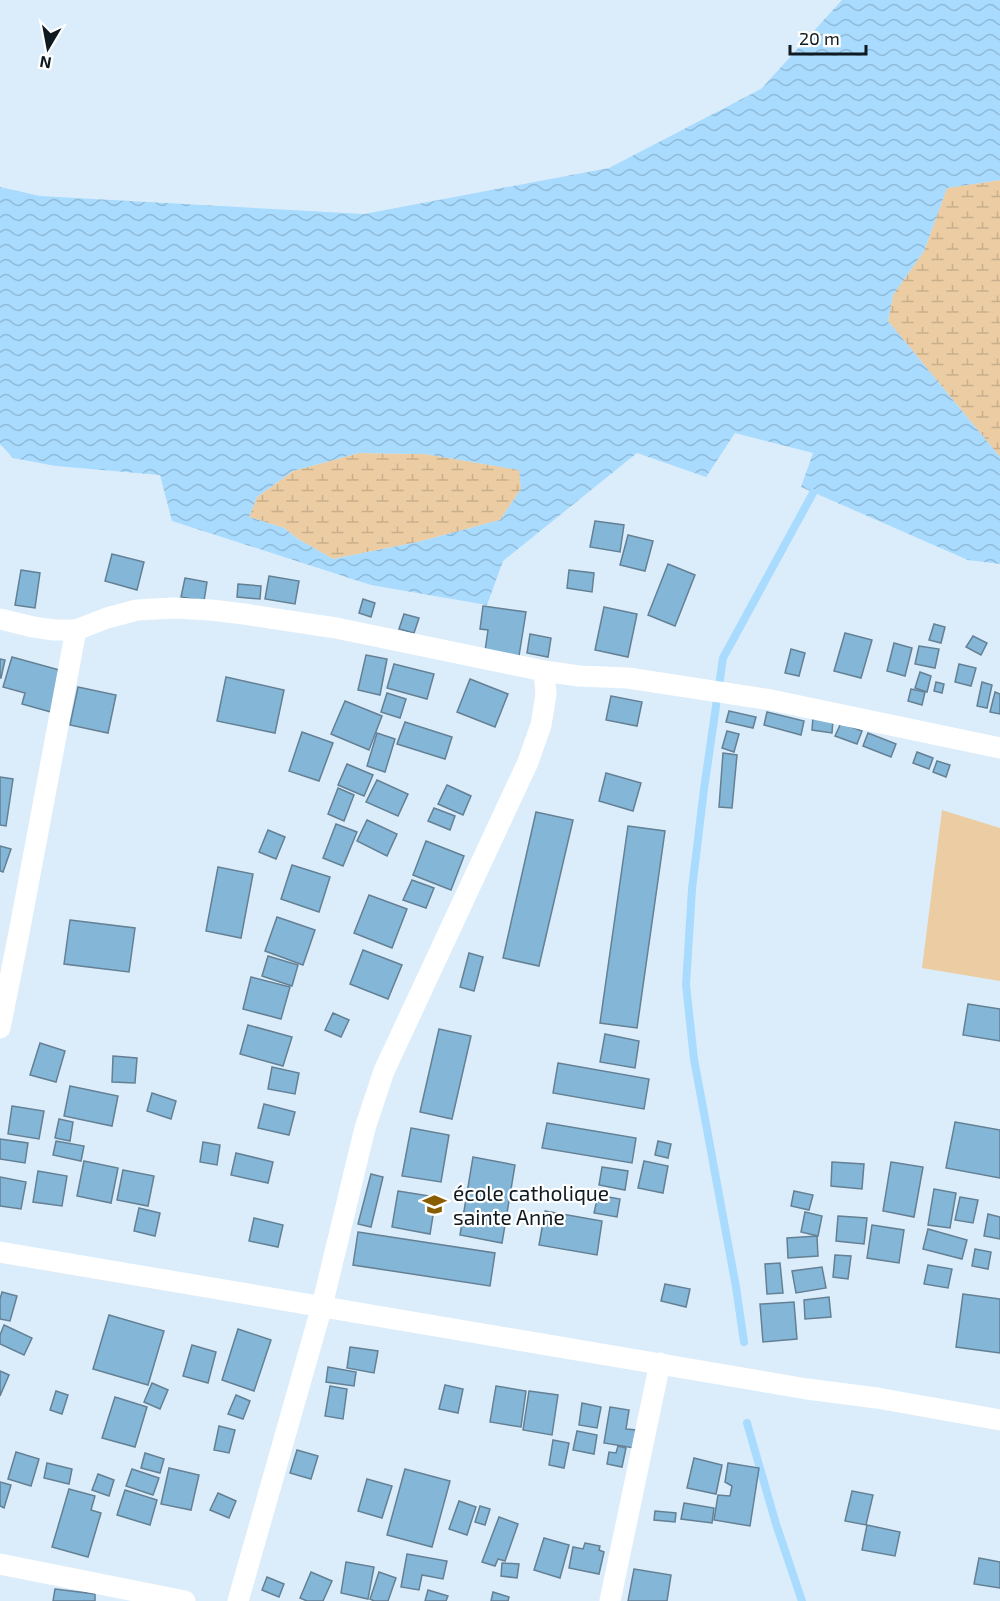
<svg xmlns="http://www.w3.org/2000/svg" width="1000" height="1601" font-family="'Exo 2',sans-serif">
<defs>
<pattern id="wetland-marsh" width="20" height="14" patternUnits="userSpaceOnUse" patternTransform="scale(1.5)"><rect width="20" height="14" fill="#eccda3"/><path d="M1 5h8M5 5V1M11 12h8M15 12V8" fill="none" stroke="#c9af8c"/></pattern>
<pattern id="water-waves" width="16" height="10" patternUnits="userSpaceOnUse" patternTransform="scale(1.5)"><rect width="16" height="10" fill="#a8dbfe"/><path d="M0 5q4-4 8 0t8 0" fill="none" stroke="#8fbbd9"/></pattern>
</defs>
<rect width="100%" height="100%" fill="#dbedfb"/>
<g fill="url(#wetland-marsh)">
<polygon points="1000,180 1000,457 888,321 893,295 924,251 947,188"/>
<polygon points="359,453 425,454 520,470 521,489 500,520 418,542 333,559 298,539 284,528 249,517 257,497 293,471"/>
</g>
<polygon fill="#eccda3" points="942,810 1000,828 1000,981 922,968"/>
<path fill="url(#water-waves)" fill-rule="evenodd" d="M842,0H1000V180L947,188L924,251L893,295L888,321L1000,457V564L968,560L801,487L813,453L735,433L706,477L637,453L503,561L487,605L371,585L172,521L160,475L56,466L13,458L0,444V187L40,196L364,214L609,168L761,89ZM359,453L425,454L519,470L521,489L500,520L418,542L333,559L298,539L284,528L249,517L257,497L293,471Z"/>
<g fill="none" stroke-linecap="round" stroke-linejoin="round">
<g stroke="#a8dbfe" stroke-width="8">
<polyline points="744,1342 736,1287 694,1059 686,985 692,889 704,789 723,658 813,493"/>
<polyline points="747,1423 776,1524 802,1601"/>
</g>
</g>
<g fill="#84b6d8" stroke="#648094" stroke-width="1.5">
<polygon points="595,521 624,525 620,552 590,547"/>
<polygon points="628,535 653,541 645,571 620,565"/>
<polygon points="112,554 144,562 137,590 105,581"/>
<polygon points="668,564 695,575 675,626 648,615"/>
<polygon points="21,570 40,573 35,608 15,605"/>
<polygon points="569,570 594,573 592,592 567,588"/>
<polygon points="269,576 299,581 295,604 265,599"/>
<polygon points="185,578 207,582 204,601 181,597"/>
<polygon points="238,584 261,586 260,599 237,597"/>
<polygon points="363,599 375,603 371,617 359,613"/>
<polygon points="483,606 526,612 519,656 485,651 488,630 480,629"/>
<polygon points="604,607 637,614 628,657 595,650"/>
<polygon points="404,614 419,618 414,633 399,629"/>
<polygon points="934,624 945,627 941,643 929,640"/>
<polygon points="845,633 872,640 861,678 834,671"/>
<polygon points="530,634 551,638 548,657 527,653"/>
<polygon points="973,636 987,643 981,655 966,647"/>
<polygon points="894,643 912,648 905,676 887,671"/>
<polygon points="919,646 939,649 935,668 915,664"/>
<polygon points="791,649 805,653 799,676 785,673"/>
<polygon points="366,655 387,659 380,695 358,690"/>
<polygon points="12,657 63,671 51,712 22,704 25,693 3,687"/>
<polygon points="0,659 5,660 1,678 0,678"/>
<polygon points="394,664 434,674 427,699 387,688"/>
<polygon points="959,664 976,668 971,686 955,682"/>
<polygon points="920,672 931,676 927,692 915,688"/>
<polygon points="226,677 284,690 275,733 217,721"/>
<polygon points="470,679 508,694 495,727 457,712"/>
<polygon points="936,682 944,684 942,693 934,691"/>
<polygon points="982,682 992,685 987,708 977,706"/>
<polygon points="78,687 116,695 108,733 70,725"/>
<polygon points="911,689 925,692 922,705 908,701"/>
<polygon points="995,692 1000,694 1000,714 990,712"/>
<polygon points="387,693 406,699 400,718 381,712"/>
<polygon points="611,696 642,702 637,726 606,720"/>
<polygon points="345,701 382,716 369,750 331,734"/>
<polygon points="729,711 756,717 753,728 726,722"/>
<polygon points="767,712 804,721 801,735 764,725"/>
<polygon points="813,716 833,719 832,733 812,730"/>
<polygon points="405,722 452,737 445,759 397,744"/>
<polygon points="841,723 862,731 857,744 835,736"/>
<polygon points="727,731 739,734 734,752 722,748"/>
<polygon points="302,732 333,743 319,781 289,771"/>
<polygon points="377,733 395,739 385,772 367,766"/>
<polygon points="868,733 896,744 891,757 863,746"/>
<polygon points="917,752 933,758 929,769 913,763"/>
<polygon points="723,753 737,755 732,808 719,807"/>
<polygon points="937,761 950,765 946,777 933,772"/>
<polygon points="347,764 373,775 364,796 338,785"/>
<polygon points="606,773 641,783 633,811 599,801"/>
<polygon points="0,777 13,779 6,826 0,825"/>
<polygon points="377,780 408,794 398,816 366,802"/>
<polygon points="447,785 471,796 463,815 438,804"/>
<polygon points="338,788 354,795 344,821 328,814"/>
<polygon points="434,808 455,816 450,830 428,821"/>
<polygon points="536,812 573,820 539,966 503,958"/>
<polygon points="367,820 397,834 387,856 357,841"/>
<polygon points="336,824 357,832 343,866 323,858"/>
<polygon points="628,826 665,831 637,1028 600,1023"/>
<polygon points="268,830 285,837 276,859 259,852"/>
<polygon points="426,841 464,856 451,890 413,875"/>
<polygon points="0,846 11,849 3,872 0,871"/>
<polygon points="292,865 330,877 319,912 281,899"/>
<polygon points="218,867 253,874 241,938 206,931"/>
<polygon points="412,880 434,888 426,908 403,900"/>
<polygon points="369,895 407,909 392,948 354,933"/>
<polygon points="277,917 315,930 303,965 265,951"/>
<polygon points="70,920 135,928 129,972 64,964"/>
<polygon points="363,950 402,965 388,999 350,984"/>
<polygon points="469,953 483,957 474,991 460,987"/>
<polygon points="268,956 298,965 292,986 262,976"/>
<polygon points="251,977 290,987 281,1019 243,1009"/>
<polygon points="968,1004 1000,1009 1000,1041 963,1035"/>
<polygon points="333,1013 349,1020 341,1037 325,1030"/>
<polygon points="248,1025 292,1037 283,1066 240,1054"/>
<polygon points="439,1029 471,1036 452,1119 420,1112"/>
<polygon points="605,1034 639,1041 635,1068 600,1062"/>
<polygon points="40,1043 65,1051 56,1082 30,1075"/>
<polygon points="113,1056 137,1058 135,1083 112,1082"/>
<polygon points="558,1063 649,1079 644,1109 553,1093"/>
<polygon points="272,1067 299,1073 295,1094 268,1089"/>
<polygon points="70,1086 118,1096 112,1126 64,1116"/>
<polygon points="152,1093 176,1101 171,1119 147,1111"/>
<polygon points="264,1104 295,1112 289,1135 258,1128"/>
<polygon points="12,1106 44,1111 39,1139 8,1134"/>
<polygon points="59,1119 73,1122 70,1141 55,1138"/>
<polygon points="955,1122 1000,1130 1000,1178 946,1168"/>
<polygon points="547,1123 636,1138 632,1163 542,1148"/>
<polygon points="411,1128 449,1135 441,1182 402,1176"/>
<polygon points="0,1139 28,1143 25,1163 0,1159"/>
<polygon points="56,1141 84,1146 81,1161 53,1155"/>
<polygon points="658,1141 671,1144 668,1158 655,1155"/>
<polygon points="203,1142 220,1145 217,1165 200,1162"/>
<polygon points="236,1153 273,1162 268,1183 231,1175"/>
<polygon points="473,1157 515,1165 502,1243 460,1235"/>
<polygon points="84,1161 118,1168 111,1203 77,1196"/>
<polygon points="644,1161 668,1166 663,1193 638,1188"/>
<polygon points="832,1162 864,1164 862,1189 831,1186"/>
<polygon points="891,1162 923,1167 914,1217 883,1211"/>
<polygon points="602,1167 628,1171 625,1190 599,1185"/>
<polygon points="123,1170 154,1176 148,1206 117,1200"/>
<polygon points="38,1171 67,1176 62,1206 33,1202"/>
<polygon points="371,1174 383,1177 371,1227 358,1224"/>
<polygon points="0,1177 26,1182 21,1209 0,1206"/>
<polygon points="934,1189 956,1193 950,1228 928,1225"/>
<polygon points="398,1191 436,1197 430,1234 392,1227"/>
<polygon points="794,1191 813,1195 809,1210 791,1206"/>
<polygon points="598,1195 620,1199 617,1217 594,1213"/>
<polygon points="960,1197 978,1200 973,1223 955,1220"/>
<polygon points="139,1208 160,1213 155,1236 134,1231"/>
<polygon points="545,1211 602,1221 597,1255 539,1245"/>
<polygon points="805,1212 822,1216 818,1236 801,1232"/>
<polygon points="988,1214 1000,1217 1000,1239 984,1236"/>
<polygon points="838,1216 867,1218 864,1244 836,1241"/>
<polygon points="254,1218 283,1225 278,1247 249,1241"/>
<polygon points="872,1225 904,1230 899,1263 867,1258"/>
<polygon points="928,1229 967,1240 962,1259 923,1249"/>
<polygon points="358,1232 495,1253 490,1286 353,1265"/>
<polygon points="817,1236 818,1256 788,1258 787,1238"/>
<polygon points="975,1249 991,1252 988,1269 972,1266"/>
<polygon points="835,1255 851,1256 848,1279 833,1277"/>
<polygon points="780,1263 783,1293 767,1294 765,1264"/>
<polygon points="928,1265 952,1269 948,1288 924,1284"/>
<polygon points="822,1267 826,1288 796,1293 792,1271"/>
<polygon points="665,1284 690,1289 686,1307 661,1301"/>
<polygon points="2,1292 17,1296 10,1321 0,1319 0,1299"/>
<polygon points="963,1294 1000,1299 1000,1353 956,1347"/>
<polygon points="829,1297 831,1317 805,1319 804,1300"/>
<polygon points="794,1302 797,1339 763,1342 760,1304"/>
<polygon points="109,1315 164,1331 148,1385 93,1369"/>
<polygon points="4,1325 32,1338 24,1355 0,1344 0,1335"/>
<polygon points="238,1329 271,1340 254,1391 222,1380"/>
<polygon points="192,1345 216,1352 208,1383 183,1376"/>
<polygon points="350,1347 378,1351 374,1373 347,1368"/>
<polygon points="328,1367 356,1372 354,1386 326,1382"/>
<polygon points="0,1371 9,1375 0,1396"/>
<polygon points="152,1383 168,1390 160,1409 144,1402"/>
<polygon points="445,1385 463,1389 458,1413 439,1409"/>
<polygon points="330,1386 347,1389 343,1419 325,1416"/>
<polygon points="496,1386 526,1391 521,1427 490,1422"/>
<polygon points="56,1391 68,1395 62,1414 50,1410"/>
<polygon points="529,1391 558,1395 552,1435 523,1430"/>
<polygon points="236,1395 250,1401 243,1419 228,1414"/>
<polygon points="115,1397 147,1407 135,1447 102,1438"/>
<polygon points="582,1403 601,1407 597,1428 579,1425"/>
<polygon points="610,1407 629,1410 626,1429 637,1430 634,1448 604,1443"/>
<polygon points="219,1426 235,1430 229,1453 214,1450"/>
<polygon points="577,1431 597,1435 594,1454 573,1450"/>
<polygon points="553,1440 569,1443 564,1468 549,1465"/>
<polygon points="618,1446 626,1448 622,1467 607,1464 609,1452 616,1453"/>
<polygon points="297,1450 318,1456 311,1479 290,1473"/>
<polygon points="16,1452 39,1459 31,1486 8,1479"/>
<polygon points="145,1453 164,1459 160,1473 141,1468"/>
<polygon points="694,1458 722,1465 716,1494 687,1488"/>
<polygon points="47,1463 72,1469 69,1484 44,1478"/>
<polygon points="728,1463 759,1468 750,1526 714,1520 718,1495 730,1496 732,1486 725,1482"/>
<polygon points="169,1468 199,1475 191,1510 161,1504"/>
<polygon points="132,1469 159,1478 153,1495 126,1486"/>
<polygon points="405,1469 450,1481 432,1547 387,1535"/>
<polygon points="98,1474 114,1480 109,1496 92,1490"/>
<polygon points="367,1479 392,1486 382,1518 358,1511"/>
<polygon points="0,1482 11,1485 4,1508 0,1506"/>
<polygon points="69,1489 95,1496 91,1510 101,1513 88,1557 52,1547"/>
<polygon points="125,1490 157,1500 150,1525 117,1515"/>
<polygon points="852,1491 873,1495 866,1525 845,1521"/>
<polygon points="218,1493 236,1501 229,1518 210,1510"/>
<polygon points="459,1501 476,1507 467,1535 449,1529"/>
<polygon points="684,1503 714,1508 712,1523 681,1519"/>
<polygon points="480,1506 490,1509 485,1525 475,1522"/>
<polygon points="655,1511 676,1513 675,1522 654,1520"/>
<polygon points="499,1517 518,1524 505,1561 498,1559 495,1566 482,1562"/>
<polygon points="867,1525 900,1532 895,1556 862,1550"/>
<polygon points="544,1538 569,1545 560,1578 534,1570"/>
<polygon points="585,1543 600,1546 599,1550 604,1552 599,1574 569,1568 573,1547 583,1549"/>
<polygon points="407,1554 447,1561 443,1579 422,1575 419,1590 401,1587"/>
<polygon points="979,1558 1000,1562 1000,1588 974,1584"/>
<polygon points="346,1562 374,1567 368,1599 341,1593"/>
<polygon points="502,1563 519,1564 517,1578 501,1576"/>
<polygon points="634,1569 671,1575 667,1601 628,1601"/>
<polygon points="311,1572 332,1581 323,1601 307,1601 300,1598"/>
<polygon points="379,1572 396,1578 388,1601 374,1601 370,1599"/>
<polygon points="267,1577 284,1584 279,1597 262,1590"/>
<polygon points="55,1589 95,1594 95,1601 53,1601"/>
<polygon points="428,1590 448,1596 446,1601 425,1601"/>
<polygon points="493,1592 509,1597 508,1601 491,1601"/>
</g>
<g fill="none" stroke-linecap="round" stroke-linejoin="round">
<g stroke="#fff" stroke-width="21">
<polyline points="0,619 33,627 54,630 76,630 107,618 137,610 174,608 211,610 244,614 336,628 544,671 579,676 628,678 771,700 1000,748"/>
<polyline points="0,1028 18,938 76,630"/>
<polyline points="0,1252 807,1389 877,1398 1000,1420"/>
<polyline points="0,1564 185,1601"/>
<polyline points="238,1601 322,1306 365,1128 384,1071 528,762 541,725 546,694 544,671"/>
<polyline points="610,1601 660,1363"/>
</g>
</g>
<defs>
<symbol id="university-bare" viewBox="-9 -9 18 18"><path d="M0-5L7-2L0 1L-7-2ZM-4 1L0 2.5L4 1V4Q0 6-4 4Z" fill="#8a5c00" stroke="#fff" stroke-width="2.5" paint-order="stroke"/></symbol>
</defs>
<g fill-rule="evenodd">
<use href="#university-bare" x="418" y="1188" width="33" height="33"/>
</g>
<g text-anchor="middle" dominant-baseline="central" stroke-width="4.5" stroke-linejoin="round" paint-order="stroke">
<g font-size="21" fill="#0f1a21" stroke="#fff" text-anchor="start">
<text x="453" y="1192">école catholique<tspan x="453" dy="24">sainte Anne</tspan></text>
</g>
</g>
<g transform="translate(48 48) rotate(190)" stroke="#ffffff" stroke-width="4.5" paint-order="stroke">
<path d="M0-4.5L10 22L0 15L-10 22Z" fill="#0f1a21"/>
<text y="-9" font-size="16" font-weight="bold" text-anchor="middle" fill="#0f1a21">N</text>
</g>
<path d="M790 45v9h76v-9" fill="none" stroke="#0f1a21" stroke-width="3"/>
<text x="799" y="45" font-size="18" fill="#0f1a21" stroke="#ffffff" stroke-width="4.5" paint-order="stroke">20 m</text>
</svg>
